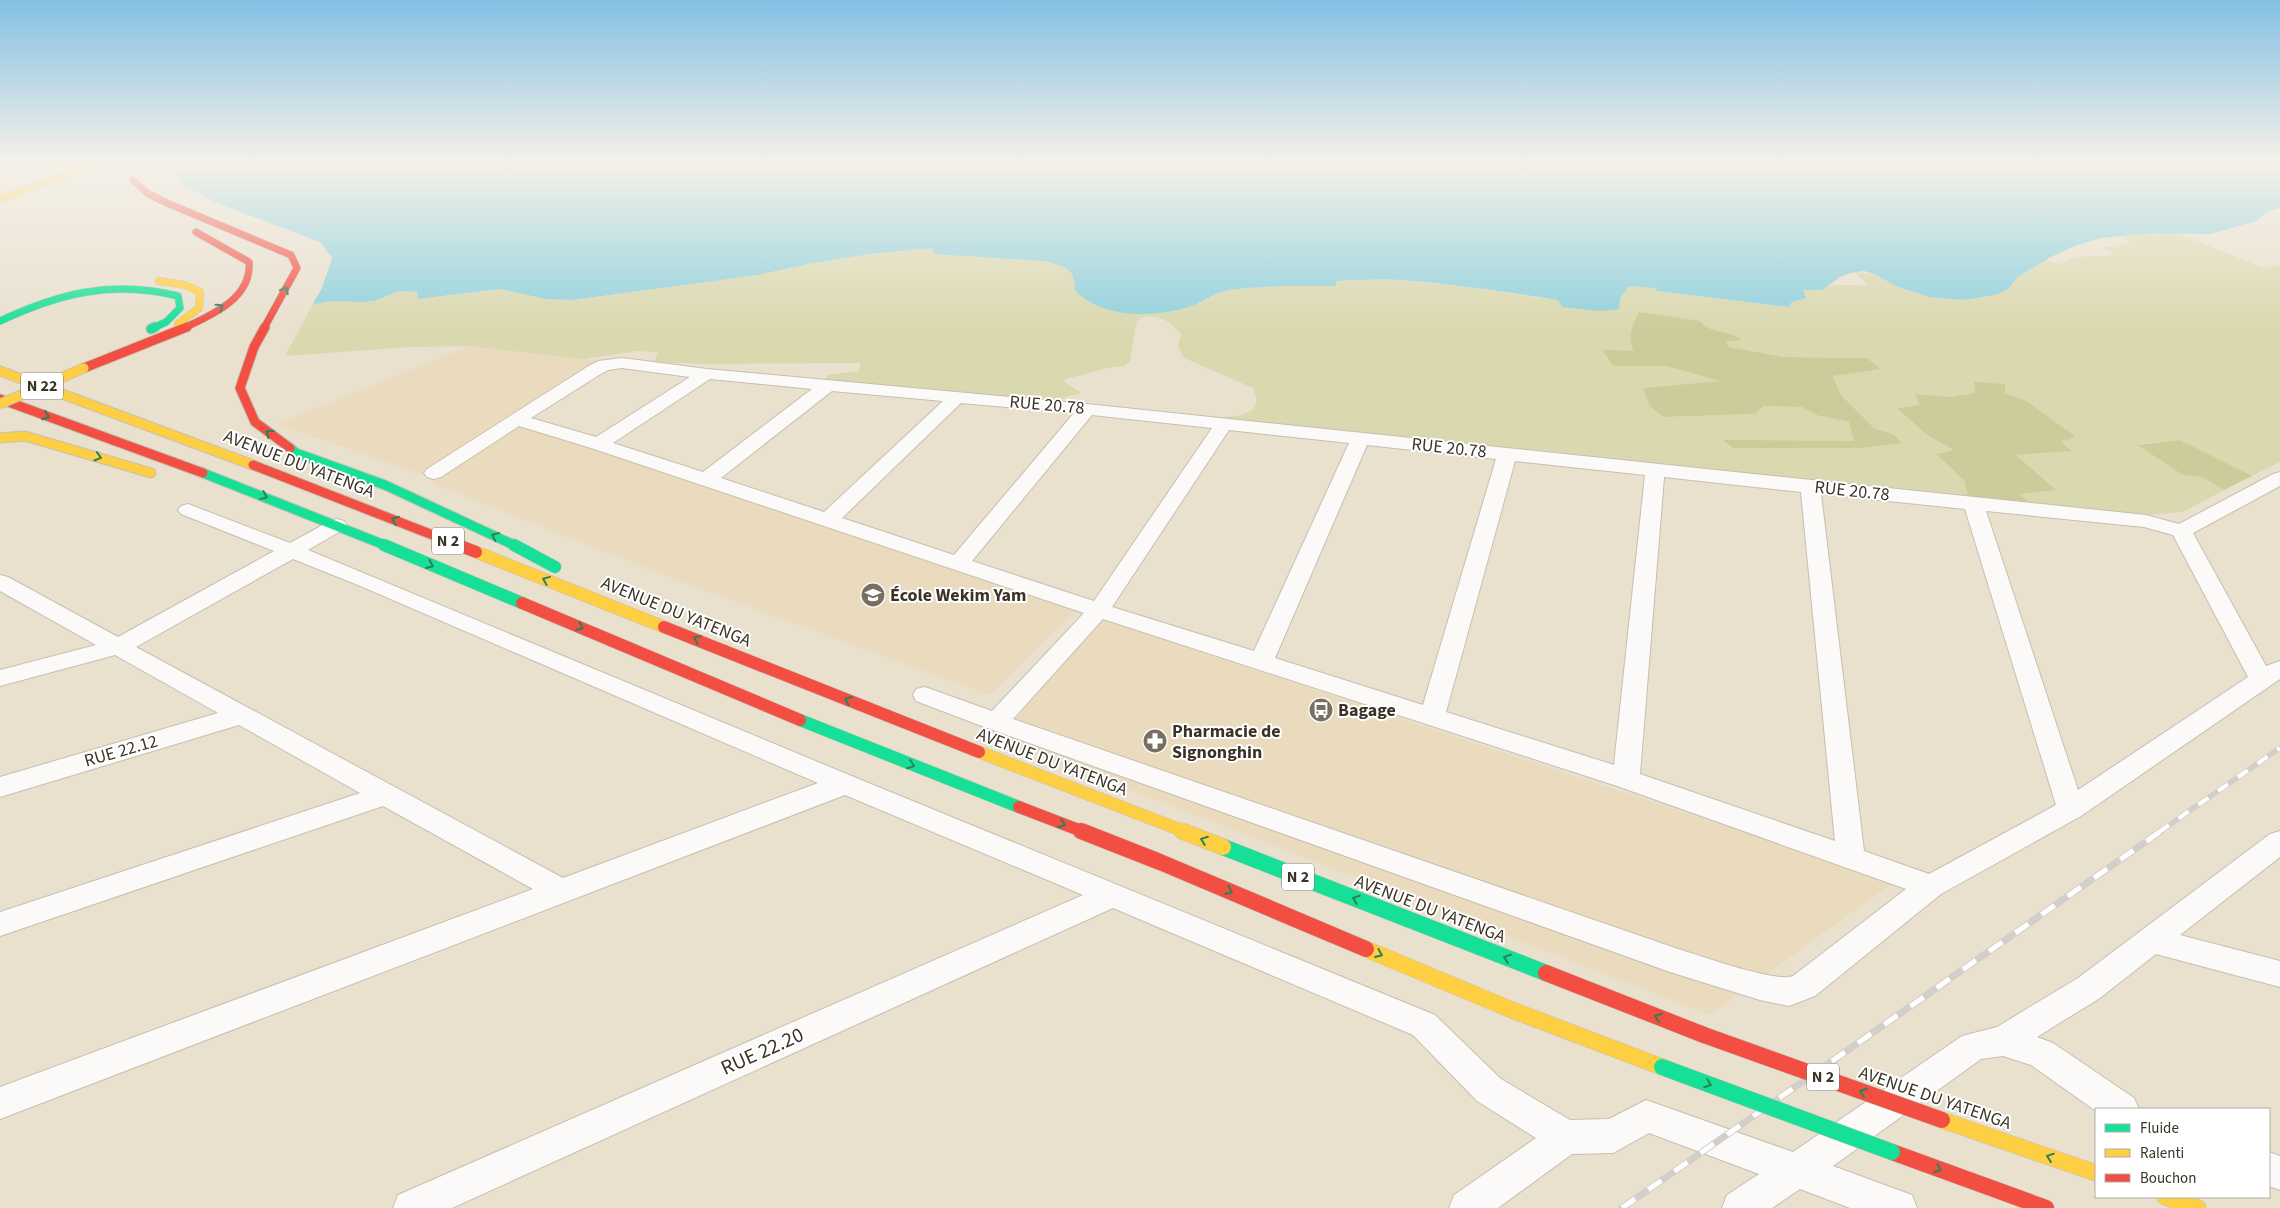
<svg xmlns="http://www.w3.org/2000/svg" width="2280" height="1208" font-family="'Source Sans 3',sans-serif">
<rect width="100%" height="100%" fill="#e9e0ce"/>
<g fill="#ebdbbe">
<polygon points="470,346 601,361 426,476 277,424"/>
<polygon points="521,423 773,509 1076,611 989,695 674,579 432,483"/>
<polygon points="1101,619 1894,882 1710,1015 999,739"/>
</g>
<path fill="#dad8af" fill-rule="evenodd" d="M2153,233H2177L2264,268L2280,265V462L2252,476L2180,440L2139,444L2183,475L2202,477L2224,490L2183,512L2147,515L2029,503L2020,494L2056,490L2015,455L2070,451L2060,441L2076,437L2027,401L1975,382V393L1951,397L1916,394L1920,405L1897,408L1927,435L1955,451L1937,454L1964,480L1968,497L1366,437L1228,420L1224,417L1238,416L1253,410L1257,400L1253,388L1184,358L1178,347L1181,334C1170,321 1158,313 1140,318L1136,323L1130,361L1124,366L1107,368L1062,380L1081,393L1046,403L825,381L827,375L859,371L860,363L699,364L654,362L658,352L637,351L582,359L470,346L411,347L285,356L313,304L332,301L361,302L374,301L399,291L418,292V299L500,289L546,299L572,300L758,275L808,264L869,254L933,248L935,254C962,254 1041,255 1063,266C1070,270 1073,274 1076,280L1075,285L1082,297L1109,309L1194,305L1226,290L1255,287L1376,279L1400,280L1460,286L1558,300L1620,298L1629,286L1654,288L1658,291L1789,307L1802,290H1822L1828,285H1867L1855,272L1874,274L1896,286L1929,297L1962,300L2009,288L2019,276L2046,260L2059,264L2075,257L2114,255L2102,247H2120L2117,244L2131,242L2119,236ZM1706,329L1736,336L1740,340L1726,342L1729,347L1784,357L1867,358L1881,369L1833,375L1841,395L1875,429L1893,434L1861,448L1854,441L1849,422L1816,415L1802,407L1763,406L1754,414L1663,417L1650,406L1643,388L1722,381L1667,366H1613L1602,351L1634,352Z"/>
<g fill="#cccb99">
<path d="M1639,312L1700,321C1710,335 1729,329 1741,340L1726,342L1729,347L1784,357L1867,358L1881,369L1833,376L1841,395L1875,429L1893,434L1902,443L1861,448H1733L1723,440L1854,441L1849,422L1816,415L1802,407L1763,406L1755,414L1663,417L1650,406L1643,388L1720,381L1667,366H1613L1602,350L1634,351C1627,337 1632,326 1639,312Z"/>
<polygon points="1974,382 2005,384 2005,393 2027,401 2076,437 2061,441 2071,451 2016,455 2056,490 2020,494 2029,503 1968,497 1964,480 1936,454 1954,450 1927,435 1897,408 1920,405 1915,394 1951,397 1975,393"/>
<polygon points="2180,440 2252,476 2224,490 2202,477 2183,475 2138,445"/>
</g>
<path fill="#8fd1de" d="M177,162H2280V208L2268,211L2256,221L2211,234L2153,233L2101,238L2078,245L2051,257L2019,276L2009,288L1999,294L1976,298L1962,300L1929,297L1896,286L1874,274L1864,271L1851,273L1840,277L1822,290H1803L1806,298L1792,302L1789,307L1658,291L1654,288L1629,286L1620,298L1619,309L1600,311L1562,307L1558,300C1506,292 1454,284 1402,280C1380,278 1358,280 1337,281L1335,286C1300,286 1264,285 1229,290C1217,292 1205,300 1194,305C1159,318 1102,320 1075,290C1075,268 1066,267 1046,261L934,254L932,248L869,254L808,264L758,275L572,300L546,299L500,289L417,299L418,292L399,291L374,301L361,302L332,301L313,304L322,288L332,258L320,242L217,203L183,186L171,171Z"/>
<g fill="none" stroke-linecap="round" stroke-linejoin="round">
<defs>
<g id="street">
<path d="M622,358L707,369L1087,404L2146,515L2179,524L2273,474L2280,472V486L2193,533L2266,666L2280,661V679L2081,816L1941,894L1815,996L1789,1006L1760,1000L1670,972L987,728L916,701L913,695L916,689L925,687L992,711L1084,613L591,448L519,426L441,477L434,479L427,477L424,473L427,469L587,367L598,361ZM622,368L690,377L596,437L531,418L599,375L608,370ZM710,379L812,389L703,472L613,443ZM832,391L943,401L824,512L721,478ZM961,403L1074,413L954,555L842,518ZM1092,415L1212,428L1094,601L972,561ZM1229,430L1349,443L1254,651L1112,607ZM1367,445L1496,459L1423,705L1275,658ZM1515,461L1645,475L1614,765L1446,712ZM1664,477L1801,492L1835,841L1640,774ZM1821,494L1965,509L2056,805L1929,874L1864,851ZM1986,511L2144,527L2173,535L2248,677L2078,790ZM1103,619L1617,786L1906,889L1793,976C1776,983 1702,956 1681,950L1013,719Z"/>
<path d="M188,504L290,543L330,521L337,519L344,521L347,525L344,529L308,550L854,777L1435,1015L1501,1079L1570,1120L1609,1119L1646,1100L1793,1152L1962,1036L1997,1027L2078,978L2270,834L2280,831V857L2180,935L2280,961V987L2156,954L2100,998L2037,1037L2053,1043L2134,1098L2139,1109L2096,1111L2031,1065L2003,1056L1981,1059L1833,1166L1912,1195L1917,1208H1850L1800,1189L1772,1208H1722L1727,1195L1759,1174L1649,1133L1613,1153L1572,1154L1498,1208H1449L1454,1195L1536,1138L1477,1101L1413,1035L1113,908L452,1208H393L398,1195L1083,895L845,795L0,1119V1087L533,889L383,806L0,936V912L360,793L239,725L0,797V777L218,713L115,655L0,686V670L96,645L0,591V575L8,577L118,637L274,551L181,514L178,510L181,506ZM293,559L358,585L818,783L563,878L136,647Z"/>
<polygon points="2269,1152 2280,1156 2280,1190 2269,1186"/>
</g>
<path id="fast-far3" d="M0,321C60,293 112,280 178,296L180,308L166,322L153,328"/>
<g id="fast-far2">
<polyline points="151,329 155,327"/>
<polyline points="290,448 296,453 385,485 516,546"/>
<polyline points="203,473 387,546"/>
</g>
<g id="fast-far1">
<polyline points="384,545 522,603"/>
<polyline points="514,545 555,567"/>
<polyline points="800,720 1019,807"/>
</g>
<polyline id="fast" points="1223,847 1546,973"/>
<g id="slow-far3">
<polyline points="0,199 101,162"/>
<polyline points="159,281 185,285 200,292 199,308 178,324"/>
</g>
<g id="slow-far2">
<polyline points="0,371 253,465"/>
<polyline points="0,438 25,436 151,473"/>
</g>
<g id="slow-far1">
<polyline points="476,552 664,627"/>
<polyline points="979,752 1186,832"/>
</g>
<g id="slow">
<polyline points="1182,831 1223,847"/>
<polyline points="1366,949 1512,1010 1662,1067"/>
<polyline points="1942,1120 2096,1173"/>
<polyline points="2165,1197 2198,1208"/>
</g>
<g id="jam-far3">
<polyline points="133,180 147,193 167,203 291,255 297,268 264,328"/>
<path d="M184,328C212,315 252,298 249,262L196,232"/>
</g>
<g id="jam-far2">
<polyline points="265,327 254,347 240,388 255,422 290,448"/>
<polyline points="84,368 187,327"/>
<polyline points="0,399 203,473"/>
<polyline points="253,465 461,546"/>
</g>
<g id="jam-far1">
<polyline points="458,545 476,552"/>
<polyline points="522,603 800,720"/>
<polyline points="664,627 979,752"/>
<polyline points="1019,807 1084,832"/>
</g>
<g id="jam">
<polyline points="1081,831 1160,862 1366,949"/>
<polyline points="1546,973 1704,1035"/>
<polyline points="1892,1152 2046,1208"/>
</g>
</defs>
<use href="#street" stroke="#c6bfb1" stroke-width="2"/>
<use href="#fast-far3" stroke="#c4c0b6" stroke-width="8"/>
<use href="#fast-far2" stroke="#c4c0b6" stroke-width="11"/>
<use href="#fast-far1" stroke="#c4c0b6" stroke-width="13"/>
<use href="#fast" stroke="#c4c0b6" stroke-width="17"/>
<use href="#slow-far3" stroke="#c4c0b6" stroke-width="8"/>
<use href="#slow-far2" stroke="#c4c0b6" stroke-width="11"/>
<use href="#slow-far1" stroke="#c4c0b6" stroke-width="13"/>
<use href="#slow" stroke="#c4c0b6" stroke-width="17"/>
<use href="#jam-far3" stroke="#c4c0b6" stroke-width="8"/>
<use href="#jam-far2" stroke="#c4c0b6" stroke-width="11"/>
<use href="#jam-far1" stroke="#c4c0b6" stroke-width="13"/>
<use href="#jam" stroke="#c4c0b6" stroke-width="17"/>
<use href="#street" fill="#fcfaf8" fill-rule="evenodd"/>
<use href="#fast-far3" stroke="#16e098" stroke-width="7"/>
<use href="#fast-far2" stroke="#16e098" stroke-width="9"/>
<use href="#fast-far1" stroke="#16e098" stroke-width="12"/>
<use href="#fast" stroke="#16e098" stroke-width="16"/>
<use href="#slow-far3" stroke="#ffcf43" stroke-width="7"/>
<use href="#slow-far2" stroke="#ffcf43" stroke-width="9"/>
<use href="#slow-far1" stroke="#ffcf43" stroke-width="12"/>
<use href="#slow" stroke="#ffcf43" stroke-width="16"/>
<use href="#jam-far3" stroke="#f24e42" stroke-width="7"/>
<use href="#jam-far2" stroke="#f24e42" stroke-width="9"/>
<use href="#jam-far1" stroke="#f24e42" stroke-width="12"/>
<use href="#jam" stroke="#f24e42" stroke-width="16"/>
<defs>
<polyline id="rail-far1" points="2159,832 2280,748"/>
<polyline id="rail" points="1622,1208 2161,831"/>
</defs>
<use href="#rail-far1" stroke="#d2cfca" stroke-width="5.5"/>
<use href="#rail" stroke="#d2cfca" stroke-width="7"/>
<use href="#rail-far1" stroke="#fff" stroke-width="4" stroke-dasharray="12" stroke-linecap="butt"/>
<use href="#rail" stroke="#fff" stroke-width="5" stroke-dasharray="16" stroke-linecap="butt"/>
<defs>
<polyline id="fast-bridge" points="1662,1067 1892,1152"/>
<polyline id="slow-bridge" points="0,404 84,368"/>
<polyline id="jam-bridge" points="1704,1035 1942,1120"/>
</defs>
<use href="#fast-bridge" stroke="#c4c0b6" stroke-width="17" stroke-linecap="butt"/>
<use href="#slow-bridge" stroke="#c4c0b6" stroke-width="11" stroke-linecap="butt"/>
<use href="#jam-bridge" stroke="#c4c0b6" stroke-width="17" stroke-linecap="butt"/>
<use href="#fast-bridge" stroke="#16e098" stroke-width="16"/>
<use href="#slow-bridge" stroke="#ffcf43" stroke-width="9"/>
<use href="#jam-bridge" stroke="#f24e42" stroke-width="16"/>
</g>
<defs><path id="oneway-chevron" d="M-2-3.5L2.5 0L-2 3.5" fill="none" stroke-width="1.6" stroke-linecap="round" stroke-linejoin="round" transform="scale(1.25)"/></defs>
<g stroke="#2a8159">
<use href="#oneway-chevron" transform="translate(285 290) rotate(-63)"/>
<use href="#oneway-chevron" transform="translate(220 307) rotate(-34)"/>
<use href="#oneway-chevron" transform="translate(46 416) rotate(20)"/>
<use href="#oneway-chevron" transform="translate(269 433) rotate(-143)"/>
<use href="#oneway-chevron" transform="translate(98 457) rotate(17)"/>
<use href="#oneway-chevron" transform="translate(264 496) rotate(22)"/>
<use href="#oneway-chevron" transform="translate(395 520) rotate(-158)"/>
<use href="#oneway-chevron" transform="translate(495 536) rotate(-155)"/>
<use href="#oneway-chevron" transform="translate(430 565) rotate(23)"/>
<use href="#oneway-chevron" transform="translate(546 580) rotate(-158)"/>
<use href="#oneway-chevron" transform="translate(580 627) rotate(23)"/>
<use href="#oneway-chevron" transform="translate(697 639) rotate(-158)"/>
<use href="#oneway-chevron" transform="translate(848 700) rotate(-158)"/>
<use href="#oneway-chevron" transform="translate(911 765) rotate(21)"/>
<use href="#oneway-chevron" transform="translate(1062 824) rotate(21)"/>
<use href="#oneway-chevron" transform="translate(1204 840) rotate(-159)"/>
<use href="#oneway-chevron" transform="translate(1229 891) rotate(23)"/>
<use href="#oneway-chevron" transform="translate(1356 899) rotate(-159)"/>
<use href="#oneway-chevron" transform="translate(1379 954) rotate(23)"/>
<use href="#oneway-chevron" transform="translate(1507 958) rotate(-159)"/>
<use href="#oneway-chevron" transform="translate(1658 1017) rotate(-159)"/>
<use href="#oneway-chevron" transform="translate(1708 1084) rotate(20)"/>
<use href="#oneway-chevron" transform="translate(1863 1092) rotate(-160)"/>
<use href="#oneway-chevron" transform="translate(2050 1157) rotate(-161)"/>
<use href="#oneway-chevron" transform="translate(1938 1169) rotate(20)"/>
</g>
<linearGradient id="sky" x2="0" y2="1"><stop stop-color="#84c0e4"/><stop offset="0.49" stop-color="#f5f1e9"/><stop offset="1" stop-color="#f5f1e9" stop-opacity="0"/></linearGradient>
<rect width="2280" height="331" fill="url(#sky)"/>
<defs>
<symbol id="school-disc" viewBox="-11 -11 22 22"><circle r="9.5" fill="#777061" stroke="#fff"/><path d="M0-5L7-2L0 1L-7-2ZM-4 1L0 2.5L4 1V4Q0 6-4 4Z" fill="#fff"/></symbol>
<symbol id="bus-disc" viewBox="-11 -11 22 22"><circle r="9.5" fill="#777061" stroke="#fff"/><path d="M-5-6H5V4H4V6H2V4H-2V6H-4V4H-5ZM-3.5-4V0h7V-4ZM-3.5 1.2v1.5H-2V1.2ZM2 1.2v1.5H3.5V1.2Z" fill="#fff"/></symbol>
<symbol id="pharmacy-disc" viewBox="-11 -11 22 22"><circle r="9.5" fill="#777061" stroke="#fff"/><path d="M-2-6h4v4h4v4h-4v4h-4v-4h-4v-4h4Z" fill="#fff"/></symbol>
</defs>
<g fill-rule="evenodd">
<use href="#school-disc" x="859" y="581" width="28" height="28"/>
<use href="#bus-disc" x="1307" y="696" width="28" height="28"/>
<use href="#pharmacy-disc" x="1141" y="727" width="28" height="28"/>
</g>
<g text-anchor="middle" dominant-baseline="central" stroke-width="4" stroke-linejoin="round" paint-order="stroke">
<g fill="#fff" stroke="#757067" stroke-width="1">
<rect x="21" y="372.5" width="42" height="27" rx="4"/>
<rect x="432" y="527.5" width="32" height="27" rx="4"/>
<rect x="1282" y="863.5" width="32" height="27" rx="4"/>
<rect x="1807" y="1063.5" width="32" height="27" rx="4"/>
</g>
<g font-size="16" font-weight="bold" fill="#3a3326">
<text x="42" y="386">N 22</text>
<text x="448" y="541">N 2</text>
<text x="1298" y="877">N 2</text>
<text x="1823" y="1077">N 2</text>
</g>
<g font-size="18" fill="#3a3326" stroke="#fff">
<text transform="translate(1047 405) rotate(5)">RUE 20.78</text>
<text transform="translate(1449 448) rotate(6)">RUE 20.78</text>
<text transform="translate(299 464) rotate(21)">AVENUE DU YATENGA</text>
<text transform="translate(1852 491) rotate(6)">RUE 20.78</text>
<text transform="translate(676 612) rotate(22)">AVENUE DU YATENGA</text>
<text transform="translate(121 751) rotate(-16)">RUE 22.12</text>
<text transform="translate(1052 762) rotate(21)">AVENUE DU YATENGA</text>
<text transform="translate(1430 909) rotate(21)">AVENUE DU YATENGA</text>
<text transform="translate(1935 1098) rotate(19)">AVENUE DU YATENGA</text>
</g>
<g font-size="18" font-weight="bold" fill="#3a3326" stroke="#fff" text-anchor="start">
<text x="890" y="595">École Wekim Yam</text>
<text x="1338" y="710">Bagage</text>
<text x="1172" y="731">Pharmacie de<tspan x="1172" dy="21">Signonghin</tspan></text>
</g>
<g font-size="21" fill="#3a3326" stroke="#fff">
<text transform="translate(762 1051) rotate(-24)">RUE 22.20</text>
</g>
</g>
<rect x="2095" y="1108" width="175" height="90" fill="#ffffff" stroke="#b0ada8"/>
<rect x="2105" y="1124" width="25" height="8" fill="#16e098" stroke="#b0ada8"/>
<text x="2140" y="1133" font-size="15" fill="#3a3326">Fluide</text>
<rect x="2105" y="1149" width="25" height="8" fill="#ffcf43" stroke="#b0ada8"/>
<text x="2140" y="1158" font-size="15" fill="#3a3326">Ralenti</text>
<rect x="2105" y="1174" width="25" height="8" fill="#f24e42" stroke="#b0ada8"/>
<text x="2140" y="1183" font-size="15" fill="#3a3326">Bouchon</text>
</svg>
